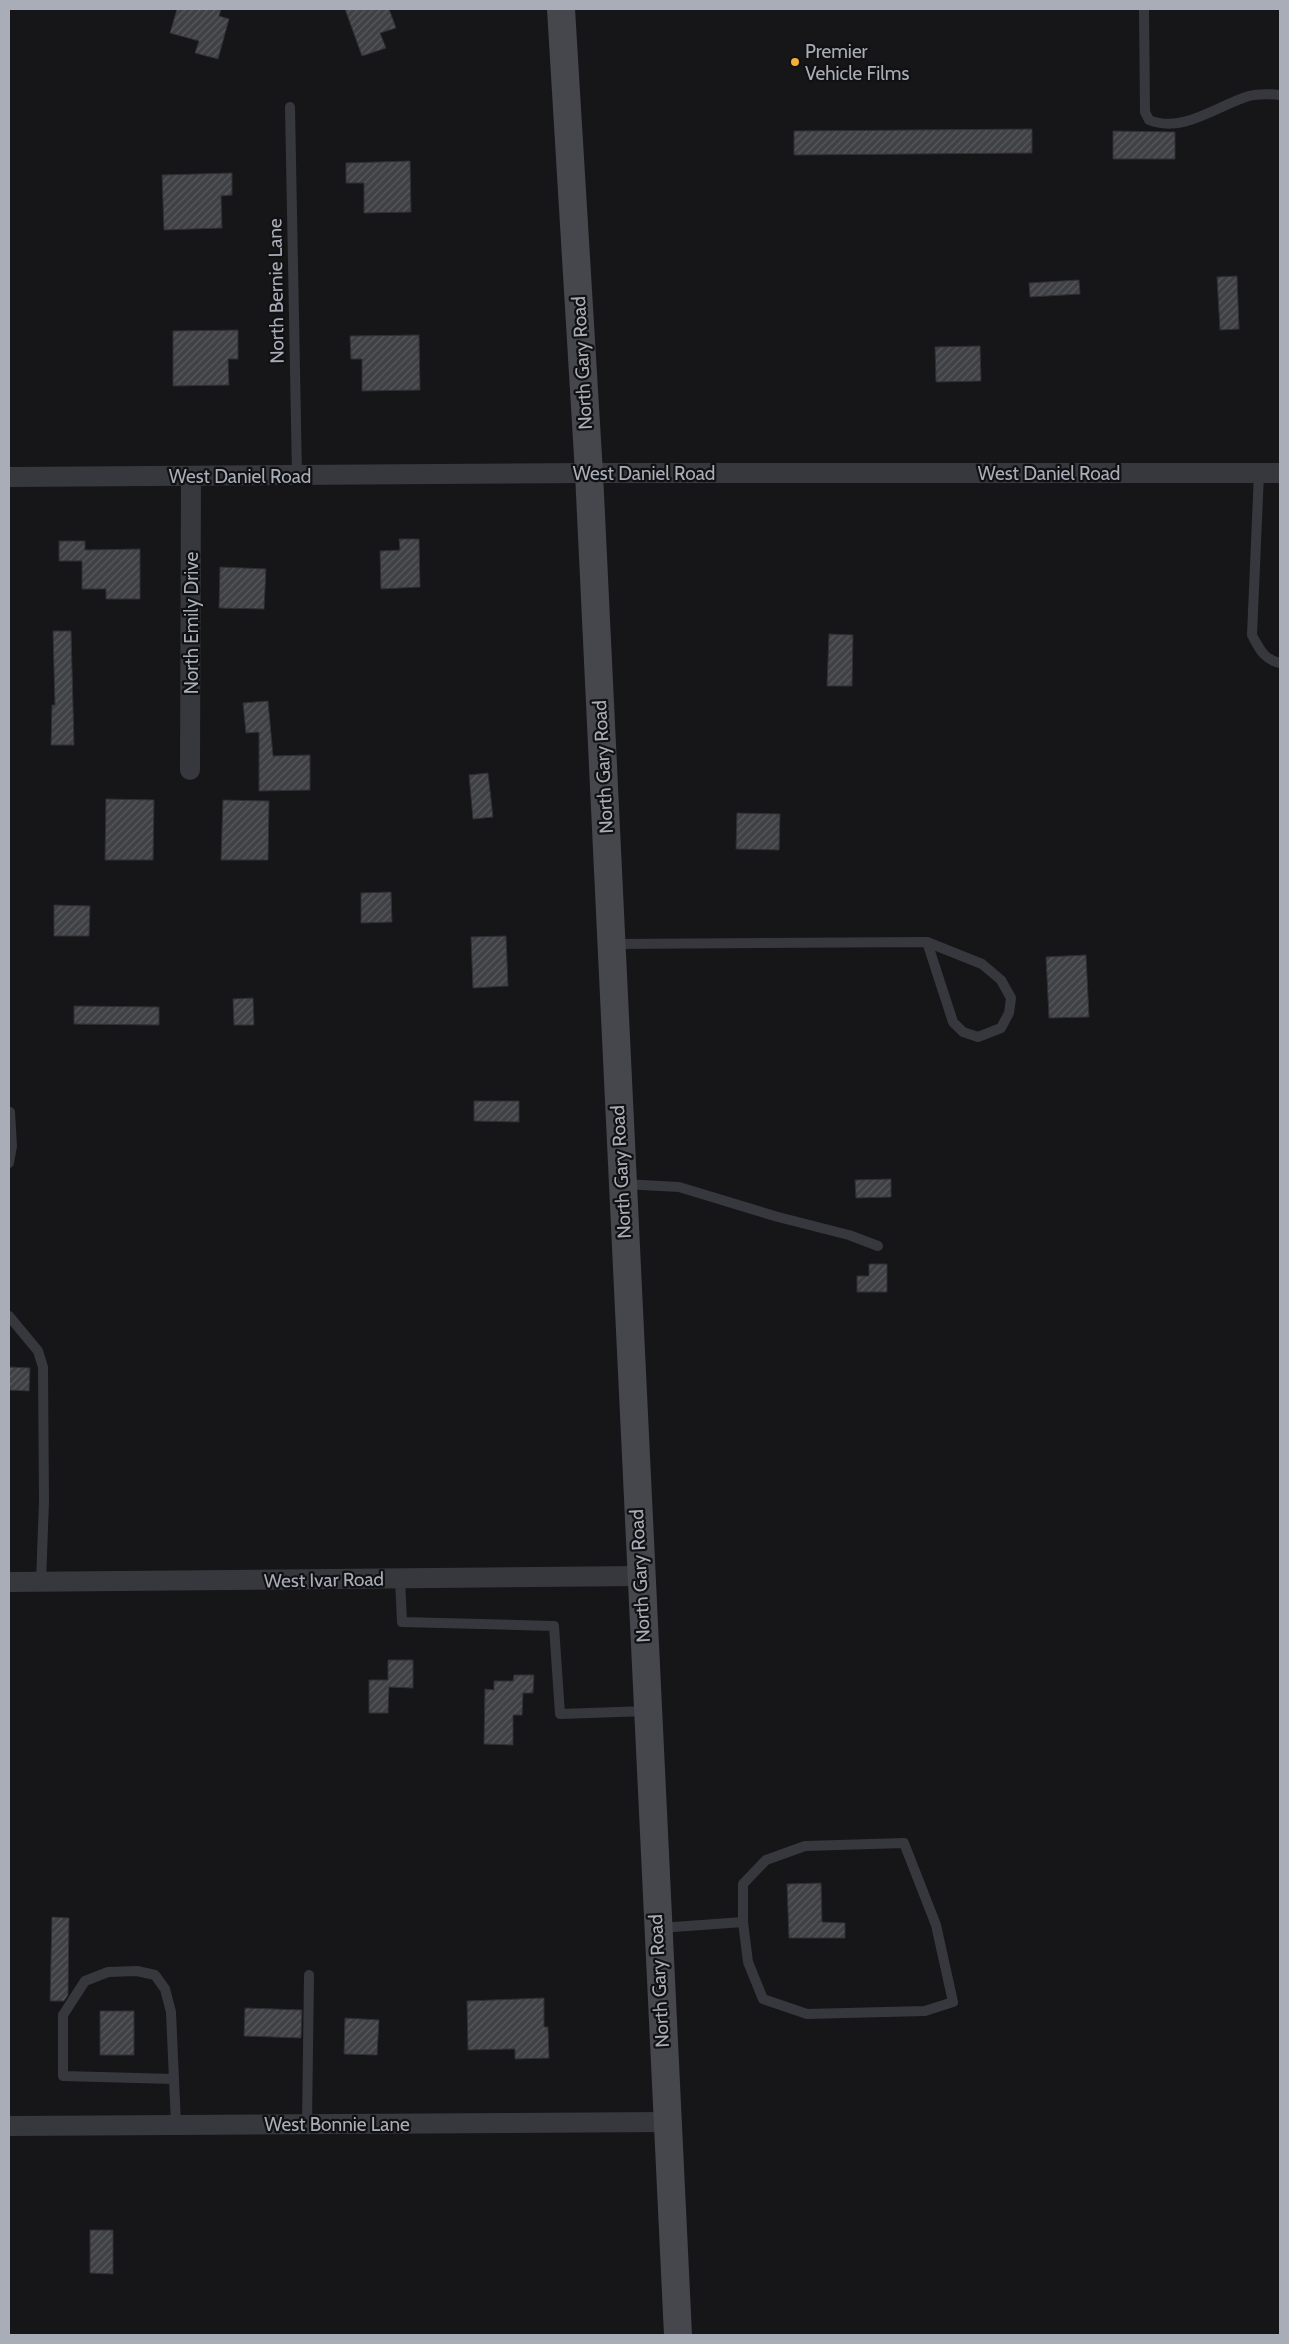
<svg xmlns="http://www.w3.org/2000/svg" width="1289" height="2344" font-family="Cabin,sans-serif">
<defs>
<pattern id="building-hatch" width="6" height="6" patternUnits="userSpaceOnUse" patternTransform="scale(1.25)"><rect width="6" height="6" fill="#404145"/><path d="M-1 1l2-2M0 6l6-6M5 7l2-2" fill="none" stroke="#595a5e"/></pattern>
</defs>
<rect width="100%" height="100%" fill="#161618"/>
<g fill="url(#building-hatch)" stroke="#303034">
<polygon points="177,9 221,9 219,16 229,19 218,59 195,53 199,41 170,33"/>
<polygon points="345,9 389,9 396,28 380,33 386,48 362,56"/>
<polygon points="1032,129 1032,153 794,155 794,131"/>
<polygon points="1113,131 1175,132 1175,159 1113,159"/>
<polygon points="410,161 411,212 364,213 364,183 346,183 346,163"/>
<polygon points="232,173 232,195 221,196 222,228 164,230 162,175"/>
<polygon points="1237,276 1239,329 1220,330 1217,277"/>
<polygon points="1079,280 1080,294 1030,297 1029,283"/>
<polygon points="238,330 238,359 228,359 229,385 173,386 173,331"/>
<polygon points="419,335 420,390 362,391 362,359 351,359 350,336"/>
<polygon points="980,346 981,381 936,382 935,347"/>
<polygon points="399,539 419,539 420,587 381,589 380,551 400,550"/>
<polygon points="59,541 85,541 85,550 140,549 140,599 106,599 106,589 82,589 82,561 59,561"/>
<polygon points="220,567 266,569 264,609 219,608"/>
<polygon points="53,631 71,631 74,745 51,745 52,705 55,705"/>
<polygon points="829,634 853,635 852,686 827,686"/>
<polygon points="268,701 273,756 310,755 310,790 259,791 259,732 246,733 243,703"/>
<polygon points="488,773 493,817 473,819 469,775"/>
<polygon points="106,799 154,800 153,860 105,860"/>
<polygon points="223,800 269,801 268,860 221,860"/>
<polygon points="737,813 780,814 779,850 736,849"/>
<polygon points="391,892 392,922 361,923 361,893"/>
<polygon points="54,905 90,906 89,936 54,936"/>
<polygon points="506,936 508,986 473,988 471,937"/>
<polygon points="1086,955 1089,1017 1049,1018 1046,957"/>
<polygon points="253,998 254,1025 234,1025 233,999"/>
<polygon points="74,1006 159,1007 159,1025 74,1024"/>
<polygon points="474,1101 519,1101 519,1122 474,1121"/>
<polygon points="891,1179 891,1197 856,1198 855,1180"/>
<polygon points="869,1264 887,1264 887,1292 857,1292 857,1276 869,1276"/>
<polygon points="9,1367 30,1368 29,1391 9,1390"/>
<polygon points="388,1660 413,1660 413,1688 389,1687 388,1713 369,1713 369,1680 388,1680"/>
<polygon points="514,1675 534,1675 533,1693 523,1693 522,1715 513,1715 513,1745 484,1744 485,1689 494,1690 494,1681 513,1681"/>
<polygon points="821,1883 822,1922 845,1923 845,1938 789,1938 787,1884"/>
<polygon points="52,1917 69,1918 68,1995 64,2001 50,2001"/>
<polygon points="544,1998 544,2027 548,2027 549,2058 515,2059 515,2049 468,2050 467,2001"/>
<polygon points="245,2008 302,2010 301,2038 244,2036"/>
<rect x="100" y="2011" width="34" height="44"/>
<polygon points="345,2018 379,2020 377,2055 344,2054"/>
<polygon points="90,2230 113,2230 113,2274 90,2273"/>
</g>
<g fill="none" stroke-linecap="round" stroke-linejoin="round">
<g stroke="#37383d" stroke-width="10">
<path d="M1144,9L1145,112L1149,120C1183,134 1218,105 1249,96C1259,93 1270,94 1280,95"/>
<polyline points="290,107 297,475"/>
<path d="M1259,473L1252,635C1259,648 1264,660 1280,663"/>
<polyline points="612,944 927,942 982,964 1001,980 1011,998 1009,1013 1001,1028 978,1037 963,1032 953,1022 927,942"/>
<polyline points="9,1163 12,1146 10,1112"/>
<polyline points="623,1184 679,1187 778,1217 849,1235 878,1246"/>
<polyline points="9,1316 38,1351 43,1367 44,1501 41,1582"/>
<polyline points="400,1579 402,1622 554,1626 560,1714 647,1711"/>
<polyline points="660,1928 743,1922 748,1962 763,1999 807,2014 925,2011 953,2002 936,1925 904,1843 805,1846 766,1860 743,1884 743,1922"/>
<polyline points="174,2079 63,2076 63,2015 85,1981 108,1972 137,1971 155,1975 165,1989 171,2012 176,2125"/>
<polyline points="307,2124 309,1975"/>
</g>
<g stroke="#37383d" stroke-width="20">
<polyline points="9,477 589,473 1280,473"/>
<polyline points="190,770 191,476"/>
<polyline points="9,1582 640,1576"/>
<polyline points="9,2126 666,2122"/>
</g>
<polyline stroke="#45474d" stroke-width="28" points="561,9 589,473 678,2335"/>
</g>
<circle fill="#f2b134" stroke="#111113" stroke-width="2" cx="795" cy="62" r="5"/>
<g text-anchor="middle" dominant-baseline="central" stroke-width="4.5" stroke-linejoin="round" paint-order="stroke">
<g font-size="19" fill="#a8adb8" stroke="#111113" text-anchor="start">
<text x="805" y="51">Premier<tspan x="805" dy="22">Vehicle Films</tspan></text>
</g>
<g font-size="19" fill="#a8adb8" stroke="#111113">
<text transform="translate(276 291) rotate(-91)">North Bernie Lane</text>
<text transform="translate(582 363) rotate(-93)">North Gary Road</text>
<text x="644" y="473">West Daniel Road</text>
<text x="1049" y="473">West Daniel Road</text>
<text x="240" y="476">West Daniel Road</text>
<text transform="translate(191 623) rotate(-90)">North Emily Drive</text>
<text transform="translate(603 767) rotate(-93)">North Gary Road</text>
<text transform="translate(621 1172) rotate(-93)">North Gary Road</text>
<text transform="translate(640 1576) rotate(-93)">North Gary Road</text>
<text transform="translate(324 1580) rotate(-1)">West Ivar Road</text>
<text transform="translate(659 1981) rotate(-93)">North Gary Road</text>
<text x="337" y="2124">West Bonnie Lane</text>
</g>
</g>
<rect width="1289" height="2344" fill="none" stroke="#a8adb8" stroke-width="20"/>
</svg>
